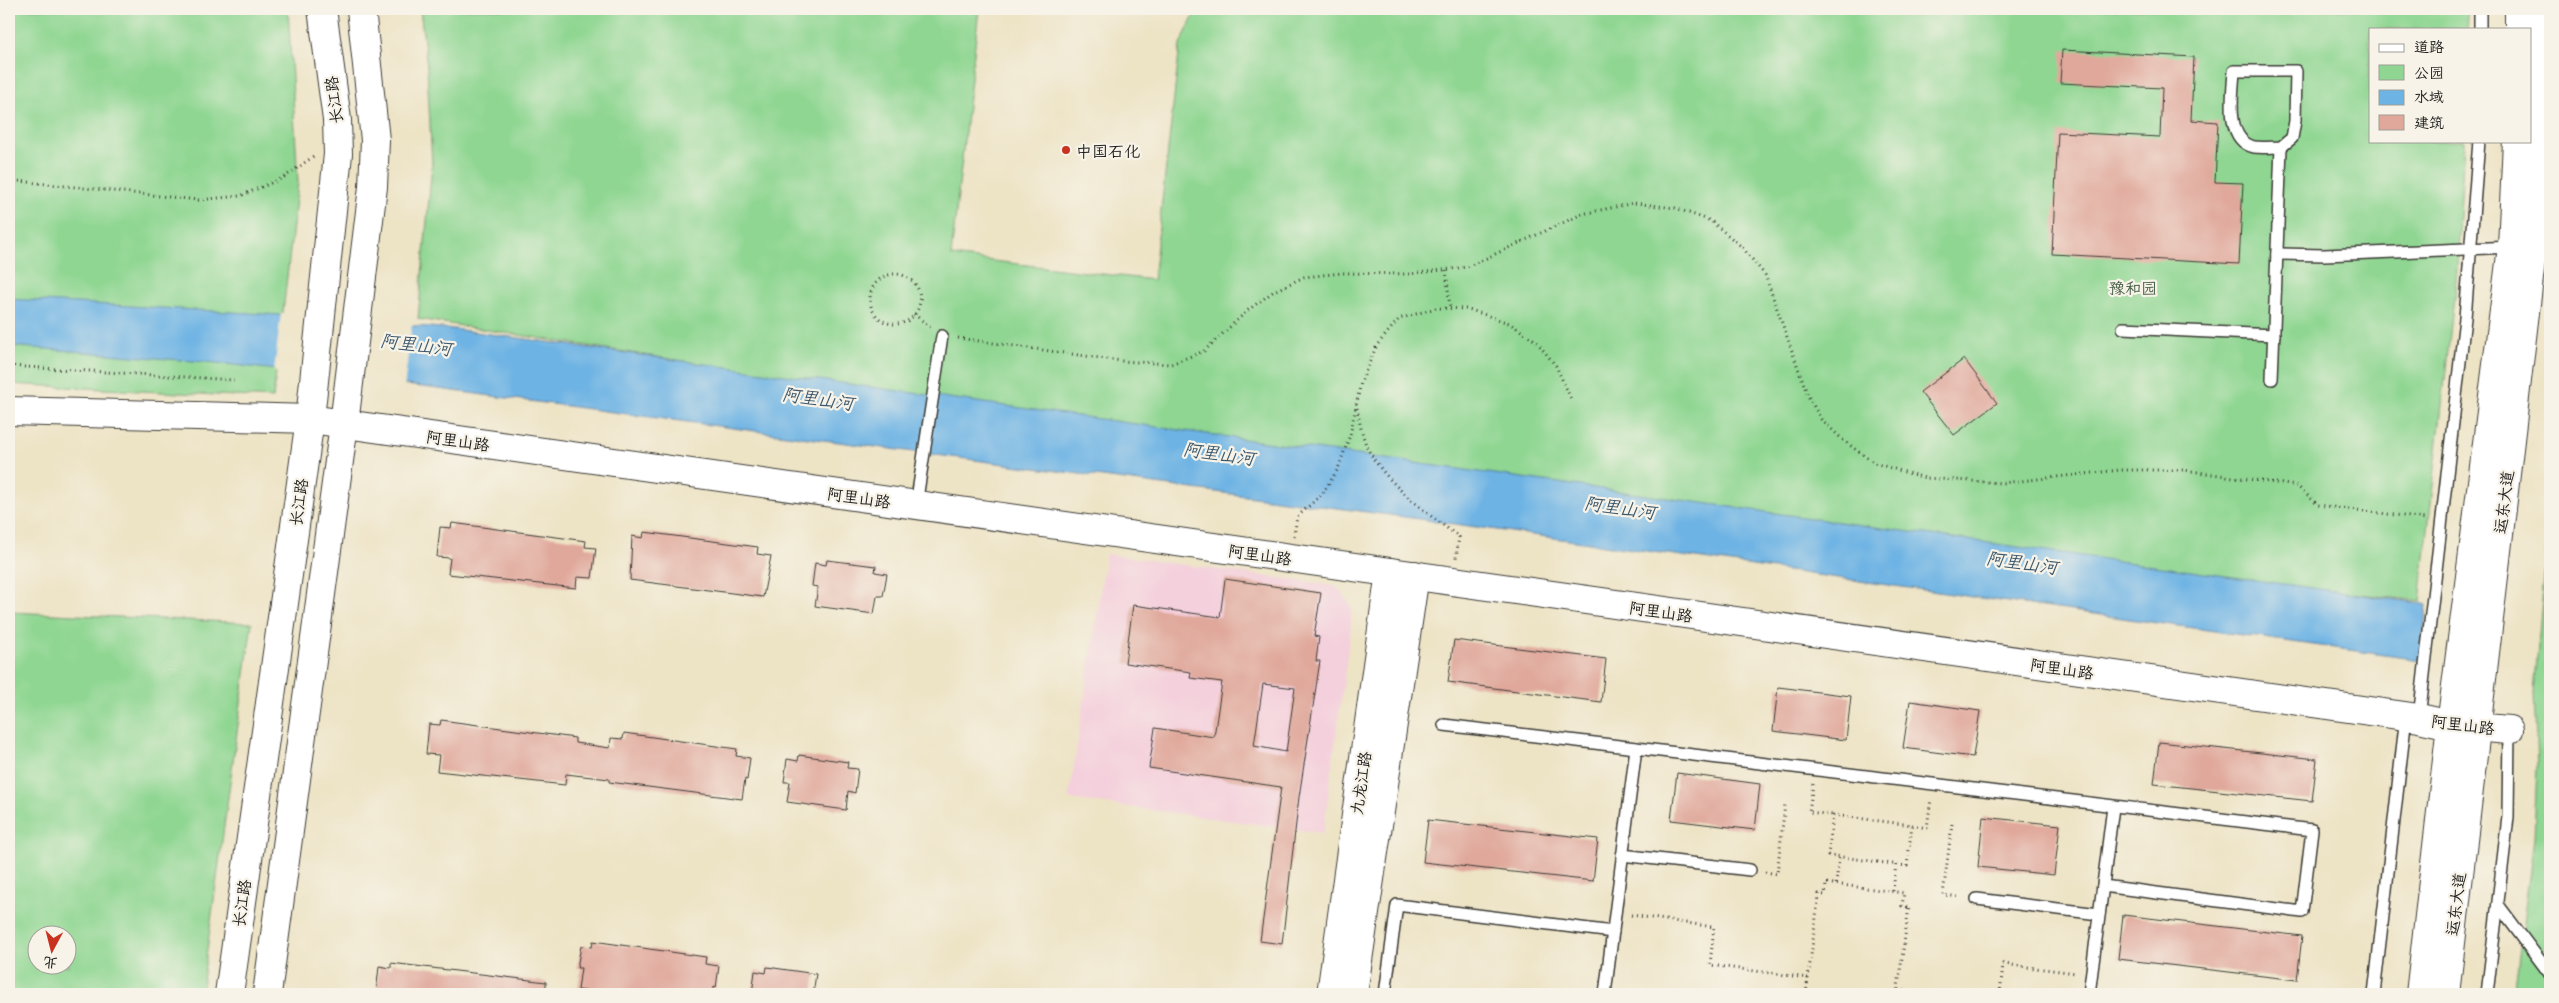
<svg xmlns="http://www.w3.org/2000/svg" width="2559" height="1003" font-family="Mali,'LXGW WenKai TC',sans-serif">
<rect width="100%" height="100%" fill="#f7f3e8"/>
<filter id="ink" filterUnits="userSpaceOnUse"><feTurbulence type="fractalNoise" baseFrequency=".02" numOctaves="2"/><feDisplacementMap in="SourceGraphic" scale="10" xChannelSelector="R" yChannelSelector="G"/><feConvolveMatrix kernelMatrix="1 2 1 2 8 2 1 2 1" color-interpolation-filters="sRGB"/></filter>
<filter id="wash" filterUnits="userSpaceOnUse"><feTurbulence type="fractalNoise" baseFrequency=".0096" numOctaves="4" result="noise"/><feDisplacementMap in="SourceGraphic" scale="20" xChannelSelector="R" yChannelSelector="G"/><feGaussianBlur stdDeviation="1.12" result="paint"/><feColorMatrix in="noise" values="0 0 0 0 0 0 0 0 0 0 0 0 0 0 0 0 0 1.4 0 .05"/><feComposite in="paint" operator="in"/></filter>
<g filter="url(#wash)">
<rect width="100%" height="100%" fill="#ede3c5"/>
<polygon fill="#f4cfdc" points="1106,554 1335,586 1344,595 1352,609 1350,633 1323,833 1069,799"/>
<g fill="#8ed691" stroke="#557956" fill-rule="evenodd">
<polygon points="9,9 288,9 298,182 273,398 9,384"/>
<polygon points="420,9 979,9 951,256 1153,280 1180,45 1197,9 2467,9 2468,29 2370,29 2370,141 2464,141 2457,271 2420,601 2011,553 865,390 418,319 432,165 427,67"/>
<polygon points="2550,507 2550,994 2514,994 2534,838 2537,766 2534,693"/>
<path d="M9,612L252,623L201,994H9ZM38,936H68V966H38Z"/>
</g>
<polygon fill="#6db3e4" stroke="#446880" points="9,299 266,314 454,329 2420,603 2427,605 2420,660 1412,518 431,388 217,363 9,346"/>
<polygon fill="#ede3c5" points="281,313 412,323 404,388 274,372"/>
<g id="blocks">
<g fill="#e0a89b" fill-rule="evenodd">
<polygon points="2062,50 2194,57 2191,120 2218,122 2215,182 2243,183 2239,264 2052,254 2058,132 2160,137 2162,88 2060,83"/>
<polygon points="1964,359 1997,403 1954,435 1920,392"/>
<polygon points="452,523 586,541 585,547 596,548 592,578 577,577 576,588 448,574 450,558 437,557 440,527 451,528"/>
<polygon points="644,532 758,547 757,554 771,556 763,597 630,580 632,536 643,538"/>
<polygon points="827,560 876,566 875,572 887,574 883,596 877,596 874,614 815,606 818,587 812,586 815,563 826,565"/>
<path d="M1225,579L1321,593L1314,636L1319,637L1316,661H1320L1299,797L1282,944L1260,941L1281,787L1149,768L1155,728L1214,737L1222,682L1190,678L1191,672L1125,663L1133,605L1220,617ZM1263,684L1295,688L1286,752L1254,746Z"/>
<polygon points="1454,640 1606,659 1601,702 1448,682"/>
<polygon points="1778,687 1851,696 1846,740 1773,731"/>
<polygon points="1910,701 1980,711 1973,757 1903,748"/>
<polygon points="441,720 575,738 575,743 610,748 611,738 623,739 624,733 737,749 736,756 750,758 747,780 745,779 742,799 609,782 609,779 566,774 565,785 437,771 439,755 426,754 429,724 440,725"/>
<polygon points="2159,742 2317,759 2312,801 2154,784"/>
<polygon points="799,755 848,762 847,768 858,769 855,793 848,791 846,810 787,802 790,782 784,782 787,759 798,761"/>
<polygon points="1677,773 1760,784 1755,830 1671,820"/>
<polygon points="1983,817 2060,825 2054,875 1978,867"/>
<polygon points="1428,820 1598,839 1593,881 1423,862"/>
<polygon points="2123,915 2302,936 2297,980 2118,959"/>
<polygon points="593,941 706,957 705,964 719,966 716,988 714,987 713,994 612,994 578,990 581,968 577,968 581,946 592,947"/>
<polygon points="391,963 546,982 546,994 376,994 379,966 391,968"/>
<polygon points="767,967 816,974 813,994 752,994 755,971 766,973"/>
</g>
</g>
</g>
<g filter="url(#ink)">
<use href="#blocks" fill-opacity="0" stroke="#3b3a35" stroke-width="1"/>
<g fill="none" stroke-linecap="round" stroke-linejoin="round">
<defs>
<g id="lane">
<polyline points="2480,29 2480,9"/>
<polyline points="2277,254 2324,255 2512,247"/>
<polyline points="2123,328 2274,335"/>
<path d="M2272,379L2281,147L2292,138L2295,121L2296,71H2234C2233,93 2224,140 2254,147C2262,148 2272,147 2281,147"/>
<polyline points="916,505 942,336"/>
<polyline points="2419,718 2465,318 2479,141"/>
<polyline points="1444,725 1636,748"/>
<polyline points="1622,855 1750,870"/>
<polyline points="1977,899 2099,914"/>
<polyline points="2499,906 2550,974"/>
<polyline points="1385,994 1397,905 1613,932"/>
<polyline points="1605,994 1636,748 2312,830 2302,912 2103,886"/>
<polyline points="2089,994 2113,807"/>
<polyline points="2374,994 2406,716"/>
<polyline points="2487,994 2508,817 2509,730"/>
</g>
<g id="secondary">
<polyline points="2519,9 2519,29"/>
<polyline points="9,411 310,419 2419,718 2451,725 2509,730"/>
<polyline points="229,994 310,419 338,154 337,120 322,9"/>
<polyline points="267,994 344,424 373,187 375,140 361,9"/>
<polyline points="1331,994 1390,572"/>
<polyline points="1353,994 1415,575"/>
<polyline points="2420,994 2451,725 2512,247 2517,141"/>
<polyline points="2445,994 2533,244 2544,79 2544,9"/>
</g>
</defs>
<use href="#lane" stroke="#3b3a35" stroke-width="14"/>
<use href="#secondary" stroke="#3b3a35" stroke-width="30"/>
<g stroke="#3b3a35" stroke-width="3" stroke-dasharray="1 4" stroke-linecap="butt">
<polyline points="9,180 198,200 240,196 283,178 314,156"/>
<polyline points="1446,270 1450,308"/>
<circle cx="895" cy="299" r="25"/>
<polyline points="914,314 930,327"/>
<polyline points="958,338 1121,361 1171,364 1204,351 1247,311 1274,291 1304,277 1342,273 1410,274 1467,267 1582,214 1634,203 1675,208 1711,221 1742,247 1765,275 1808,396 1821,419 1843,440 1874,463 1925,478 2002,483 2120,470 2184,470 2297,486 2318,505 2426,519"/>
<polyline points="9,366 234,380"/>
<path d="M1357,408C1359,419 1361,431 1365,442C1379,479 1428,514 1459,537L1456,558"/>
<polyline points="1294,536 1297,517 1323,493 1338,469 1350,435 1361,382 1377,345 1399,319 1436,308 1468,309 1509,323 1536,341 1556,366 1571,399"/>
<polyline points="1813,784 1809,812 1833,815"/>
<polygon points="1833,815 1912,825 1907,866 1828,855"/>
<polyline points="1952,824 1943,895 1961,897"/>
<polyline points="1912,825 1927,828 1931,799"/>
<polyline points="1765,872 1777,874 1785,804"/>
<polyline points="1836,884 1839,857"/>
<polyline points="1893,891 1896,864"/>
<polyline points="1631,915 1714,927 1710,965 1808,978"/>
<polyline points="1898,990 1929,994"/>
<polyline points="1806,994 1819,894 1825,895 1826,883 1904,893 1902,906 1909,907 1897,994"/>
<polyline points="2000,994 2003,964 2076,973"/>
</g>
<use href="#lane" stroke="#fff" stroke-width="11"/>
<use href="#secondary" stroke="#fff" stroke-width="28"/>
</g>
</g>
<circle fill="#c8321e" stroke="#f7f3e8" stroke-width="2" cx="1066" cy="150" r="5"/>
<g text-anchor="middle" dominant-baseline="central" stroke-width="4.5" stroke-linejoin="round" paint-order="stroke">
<g font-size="16" fill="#1c1c1c" stroke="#f7f3e8">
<text transform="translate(333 100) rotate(-97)">长江路</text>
<text transform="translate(458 440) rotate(8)">阿里山路</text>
<text transform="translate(859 497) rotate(8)">阿里山路</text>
<text transform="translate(298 502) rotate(-82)">长江路</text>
<text transform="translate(2503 502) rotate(-83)">运东大道</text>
<text transform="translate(1260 554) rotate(8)">阿里山路</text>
<text transform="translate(1661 611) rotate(8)">阿里山路</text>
<text transform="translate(2062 668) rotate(8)">阿里山路</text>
<text transform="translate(2463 724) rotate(7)">阿里山路</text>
<text transform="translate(1360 783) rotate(-82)">九龙江路</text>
<text transform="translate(241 903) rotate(-82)">长江路</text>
<text transform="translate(2455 904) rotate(-83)">运东大道</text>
</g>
<g font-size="16" fill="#1c1c1c" stroke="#f7f3e8" text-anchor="start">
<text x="1076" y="150">中国石化</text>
</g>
<g font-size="16" fill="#445d45" stroke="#f7f3e8">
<text x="2133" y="287">豫和园</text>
</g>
<g font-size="18" font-style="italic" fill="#3c586c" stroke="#f7f3e8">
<text transform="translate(416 344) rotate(7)">阿里山河</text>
<text transform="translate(818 398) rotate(8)">阿里山河</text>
<text transform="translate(1219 453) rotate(8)">阿里山河</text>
<text transform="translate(1620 507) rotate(8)">阿里山河</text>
<text transform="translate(2022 562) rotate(8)">阿里山河</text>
</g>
</g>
<rect width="2559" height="1003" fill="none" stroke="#f7f3e8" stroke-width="30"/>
<rect x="2369" y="28" width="162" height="115" fill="#f7f3e8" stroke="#9f9d96"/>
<rect x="2379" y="44" width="25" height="8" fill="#ffffff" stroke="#9f9d96"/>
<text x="2414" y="52" font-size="15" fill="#1c1c1c">道路</text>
<rect x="2379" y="65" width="25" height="15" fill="#8ed691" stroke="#9f9d96"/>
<text x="2414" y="78" font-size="15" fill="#1c1c1c">公园</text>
<rect x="2379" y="90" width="25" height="15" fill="#6db3e4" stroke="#9f9d96"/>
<text x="2414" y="102" font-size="15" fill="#1c1c1c">水域</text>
<rect x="2379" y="115" width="25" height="15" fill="#e0a89b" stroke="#9f9d96"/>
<text x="2414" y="128" font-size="15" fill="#1c1c1c">建筑</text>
<g transform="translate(52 950) rotate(187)"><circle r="24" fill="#f7f3e8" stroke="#9f9d96"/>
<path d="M0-4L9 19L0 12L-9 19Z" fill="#c8321e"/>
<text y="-8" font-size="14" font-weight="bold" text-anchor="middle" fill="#1c1c1c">北</text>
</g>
</svg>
